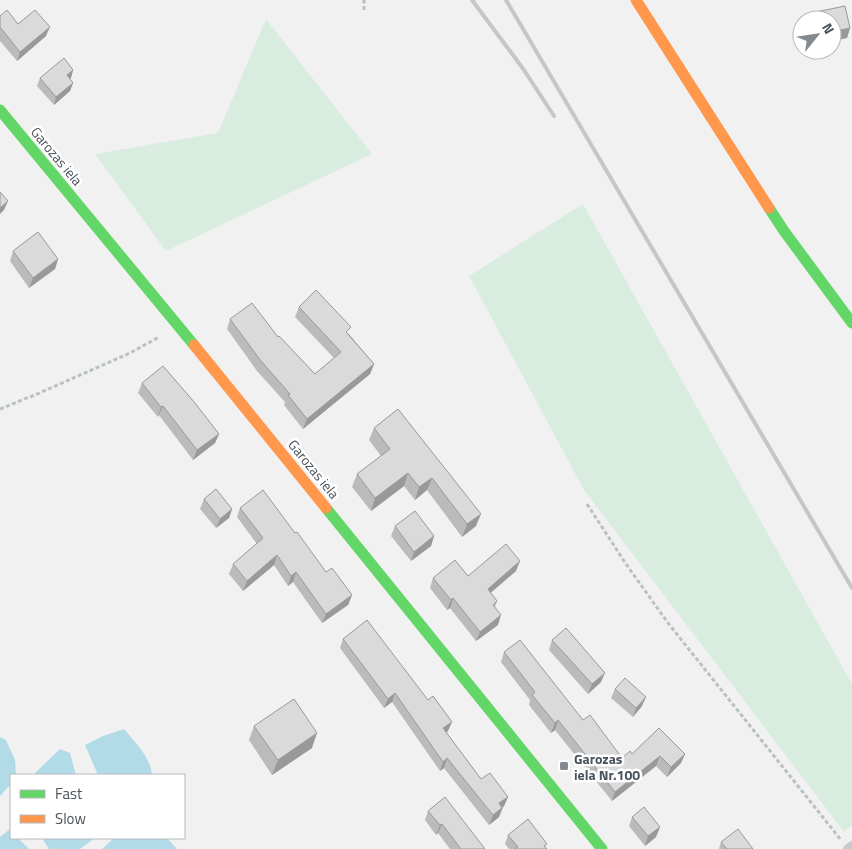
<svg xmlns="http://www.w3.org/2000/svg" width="852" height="849" font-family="'Titillium Web',sans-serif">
<rect width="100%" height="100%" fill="#f1f1f1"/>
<g fill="#d8ede0">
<polygon points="266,19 372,154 166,251 95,154 218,133"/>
<polygon points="583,204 852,684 852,825 844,832 584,490 469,276"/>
</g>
<g fill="#b1dbe6">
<path d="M124,729C135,742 151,758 152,775H98L85,745L103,736Z"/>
<polygon points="0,737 6,740 15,760 16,775 11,775 11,784 0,796"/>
<polygon points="60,749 70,753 76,775 35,775 35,773"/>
<polygon points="10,829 11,838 18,838 29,849 0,849 0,837"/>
<polygon points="42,838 95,838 80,849 49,849"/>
<polygon points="114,838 167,838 177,849 102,849"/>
</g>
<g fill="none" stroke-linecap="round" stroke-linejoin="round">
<g stroke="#b9c2bf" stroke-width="3" stroke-dasharray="4 2.5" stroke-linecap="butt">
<polyline points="364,10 364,0"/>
<polyline points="0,409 37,394 130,353 159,337"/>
<polyline points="587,504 626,564 668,623 841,840"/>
</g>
<polyline stroke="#c8cbcc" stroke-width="10" points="848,849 852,846"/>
<g stroke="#63d668" stroke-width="11">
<polyline points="0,110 194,345"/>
<polyline points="769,208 784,231 852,323"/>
<polyline points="326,508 602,849"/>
</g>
<g stroke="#ff974d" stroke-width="11">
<polyline points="636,0 769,208"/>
<polyline points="194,345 326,508"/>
</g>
<g stroke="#c4c6c7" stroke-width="4">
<polyline points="472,0 524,70 554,116"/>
<polyline points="506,0 852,588"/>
</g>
</g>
<g fill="#bbbbbc">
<polygon points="816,12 850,28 847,38 832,41 832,20 813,20"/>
<polygon points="0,16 18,24 46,36 17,61 0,41"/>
<polygon points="73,70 71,78 69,79 73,83 70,91 54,105 37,86 40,78"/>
<polygon points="13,251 58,259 55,269 29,288 10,261"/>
<polygon points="299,307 349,334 374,364 370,374 303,429 284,405 285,402 257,371 227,329 230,319 278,337 315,374 334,358 295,317"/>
<polygon points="142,383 219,434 215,443 193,460 159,415 158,417 138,393"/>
<polygon points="398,409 476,526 462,537 427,490 415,500 404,486 371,511 352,487 357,474 381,456 369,440 374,428"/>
<polygon points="204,499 232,509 229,518 216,528 200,509"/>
<polygon points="240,508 326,572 352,595 348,605 322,623 293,582 288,586 274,565 243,591 229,574 233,564 257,544 237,517"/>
<polygon points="395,526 434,536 431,546 411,561 391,536"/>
<polygon points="516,571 491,593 497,601 495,607 498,625 476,641 450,608 447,610 430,588 433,578 468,576"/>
<polygon points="343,639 448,731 446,733 481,779 508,797 499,817 489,825 444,768 440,771 392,702 384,708 340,648"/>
<polygon points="552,640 601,682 588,694 549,650"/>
<polygon points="504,652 583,720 622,758 632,754 685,754 681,763 667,777 656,766 612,801 555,730 551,733 529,705 530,700 501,662"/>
<polygon points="615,689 642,706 633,717 611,698"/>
<polygon points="254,726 312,748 272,775 249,740"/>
<polygon points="428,811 485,849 450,849 438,833 436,835 425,820"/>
<polygon points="632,817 660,827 656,837 645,846 629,826"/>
<polygon points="508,835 546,847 547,849 509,849 505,844"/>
<polygon points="721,842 753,849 719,849"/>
</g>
<g fill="#999">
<polygon points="50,27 46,36 17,61 20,52"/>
<polygon points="850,28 847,38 832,41 832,32"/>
<polygon points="73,70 71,78 64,83 67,75"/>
<polygon points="73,83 70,91 54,105 56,97"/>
<polygon points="8,201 4,210 0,214 0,208"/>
<polygon points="58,259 55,269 29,288 33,278"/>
<polygon points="374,364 370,374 303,429 307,419"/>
<polygon points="163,406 159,415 158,417 161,407"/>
<polygon points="219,434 215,443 193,460 197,450"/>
<polygon points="408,473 404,486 371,511 375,498"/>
<polygon points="432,478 427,490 415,500 419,487"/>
<polygon points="232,509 229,518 216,528 220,519"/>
<polygon points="481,514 476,526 462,537 467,524"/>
<polygon points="434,536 431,546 411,561 414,552"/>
<polygon points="277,555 274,565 243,591 247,581"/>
<polygon points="520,561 516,571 484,598 488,589"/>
<polygon points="296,572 293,582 288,586 291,576"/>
<polygon points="352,595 348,605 322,623 326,614"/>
<polygon points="453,598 450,608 447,610 451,600"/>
<polygon points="501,615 498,625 476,641 480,632"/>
<polygon points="605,673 601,682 588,694 592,684"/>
<polygon points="395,693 392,702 384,708 388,699"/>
<polygon points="646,697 642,706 633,717 636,708"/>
<polygon points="558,720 555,730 551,733 555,723"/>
<polygon points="452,722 448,731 439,738 443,728"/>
<polygon points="317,733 312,748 272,775 278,760"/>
<polygon points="685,754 681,763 667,777 671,767"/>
<polygon points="660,756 656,766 612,801 615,792"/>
<polygon points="447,758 444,768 440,771 443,762"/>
<polygon points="508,797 504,806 495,813 499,803"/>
<polygon points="502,808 499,817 489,825 493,815"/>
<polygon points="442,824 438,833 436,835 440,825"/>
<polygon points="660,827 656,837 645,846 648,836"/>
</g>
<g fill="#dadadb" stroke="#999">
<polygon points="845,6 850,28 832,32 832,20 818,20 816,12"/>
<polygon points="7,10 18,24 35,10 50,27 20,52 0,27 0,16"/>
<polygon points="64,58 73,70 67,75 73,83 56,97 40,78"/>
<polygon points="0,192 8,201 0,208"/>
<polygon points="38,232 58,259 33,278 13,251"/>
<polygon points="316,290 351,327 346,332 374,364 307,419 288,395 290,394 261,361 230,319 252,303 278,337 279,336 315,374 341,352 299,307"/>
<polygon points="163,366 195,403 219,434 197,450 163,406 161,407 142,383"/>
<polygon points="398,409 481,514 467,524 432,478 419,487 408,473 375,498 357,474 390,449 374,428"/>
<polygon points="216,489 232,509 220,519 204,499"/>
<polygon points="263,490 295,533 297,532 326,572 332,568 352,595 326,614 296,572 291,576 277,555 247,581 233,564 263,538 240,508"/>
<polygon points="415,511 434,536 414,552 395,526"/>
<polygon points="506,544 520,561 488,589 497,601 493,605 501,615 480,632 453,598 451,600 433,578 455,560 468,576"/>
<polygon points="367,620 428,700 433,696 452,722 443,728 481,779 490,773 508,797 499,803 502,808 493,815 447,758 443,762 395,693 388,699 343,639"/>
<polygon points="566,628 605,673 592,684 552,640"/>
<polygon points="520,640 583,720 590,715 622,758 630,751 632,754 659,728 685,754 671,767 660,756 615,792 558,720 555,723 532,695 535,692 504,652"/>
<polygon points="625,678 646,697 636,708 615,689"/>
<polygon points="294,699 317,733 278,760 254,726"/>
<polygon points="445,797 485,849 461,849 442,824 440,825 428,811"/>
<polygon points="644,807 660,827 648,836 632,817"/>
<polygon points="528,819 547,844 544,846 547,849 514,849 518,847 508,835"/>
<polygon points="738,829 753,849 727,849 721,842"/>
</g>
<rect fill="#848a90" stroke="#fff" stroke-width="2" x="559" y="761" width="10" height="10" rx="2.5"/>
<g text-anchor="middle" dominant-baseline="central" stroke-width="5" stroke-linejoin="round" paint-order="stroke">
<g font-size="14" fill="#4a535b" stroke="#fff">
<text transform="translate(57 156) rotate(50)">Garozas iela</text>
<text transform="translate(314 469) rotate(51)">Garozas iela</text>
</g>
<g font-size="14" font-weight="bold" fill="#4a535b" stroke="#fff" text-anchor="start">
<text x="574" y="758">Garozas<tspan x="574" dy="16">iela Nr.100</tspan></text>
</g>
</g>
<rect x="10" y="774" width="175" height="65" fill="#ffffff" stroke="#b7babd"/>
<rect x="20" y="790" width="25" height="8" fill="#63d668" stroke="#b7babd"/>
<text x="55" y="799" font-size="15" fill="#4a535b">Fast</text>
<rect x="20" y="815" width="25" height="8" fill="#ff974d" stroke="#b7babd"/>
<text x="55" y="824" font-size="15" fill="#4a535b">Slow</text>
<g transform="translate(817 35) rotate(60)"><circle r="24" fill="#ffffff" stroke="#b7babd"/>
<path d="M0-4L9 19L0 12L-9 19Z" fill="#848a90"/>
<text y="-8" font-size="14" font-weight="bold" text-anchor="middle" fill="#4a535b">N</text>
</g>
</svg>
